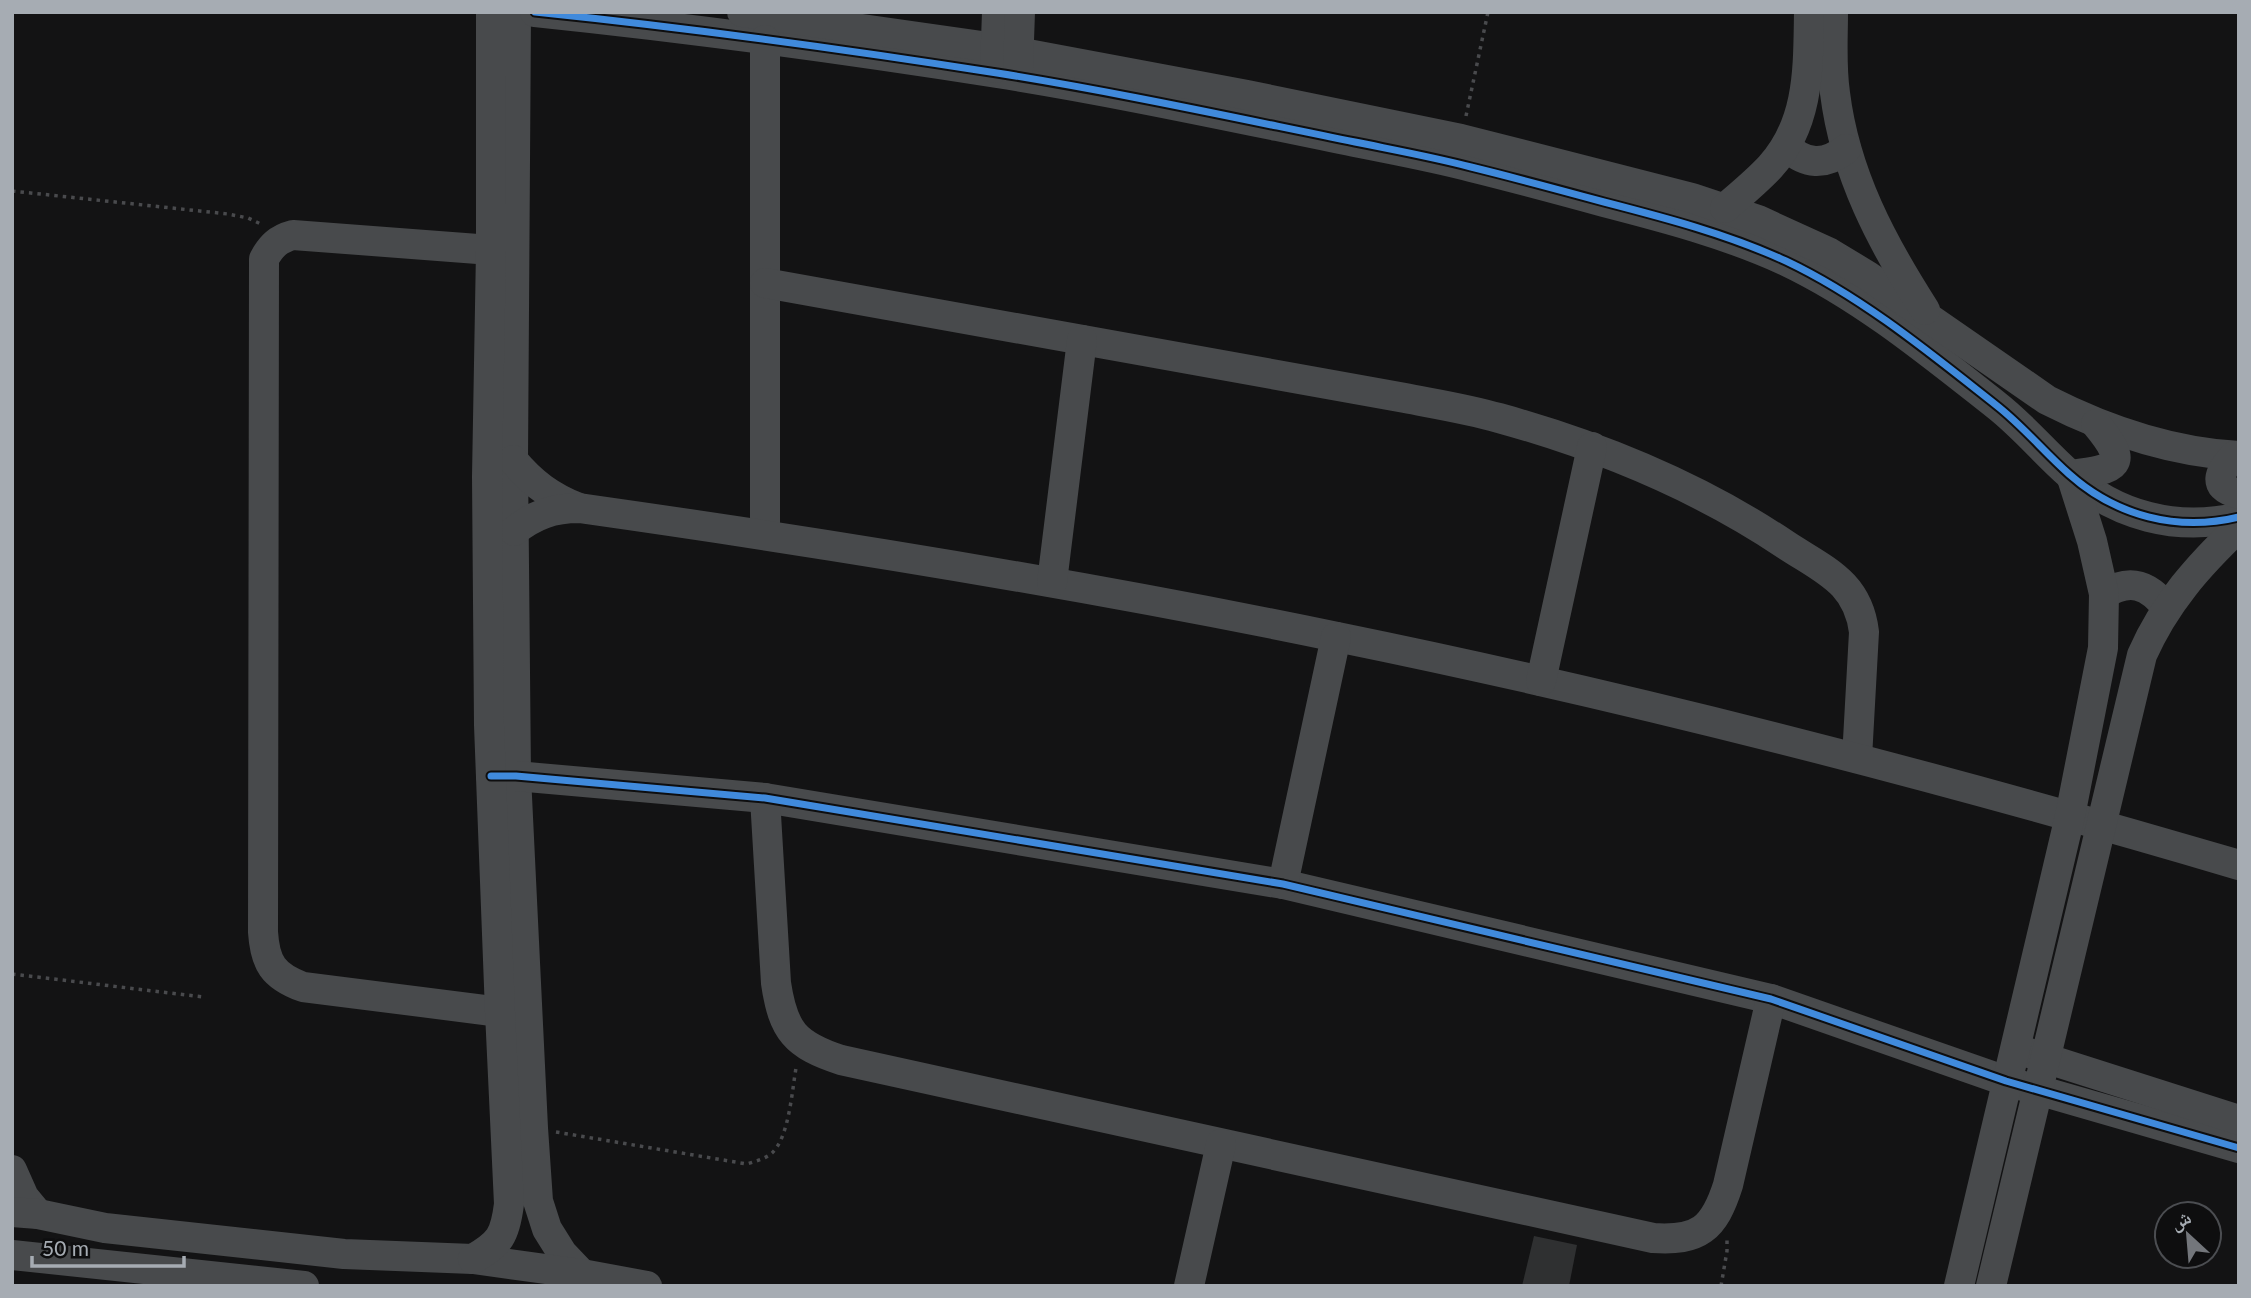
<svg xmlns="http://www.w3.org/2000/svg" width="2251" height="1298" font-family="Lato,'Noto Naskh Arabic',sans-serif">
<rect width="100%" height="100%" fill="#131314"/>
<polygon fill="#2f3031" points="1534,1236 1577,1245 1569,1286 1522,1286"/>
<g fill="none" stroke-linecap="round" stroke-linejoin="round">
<g stroke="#494a4d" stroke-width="3.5" stroke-dasharray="3.5 5" stroke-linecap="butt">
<polyline points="1466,116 1488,12"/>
<polyline points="12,191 228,214 248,218 263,225"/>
<polyline points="12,974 203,997"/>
<path d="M556,1132L747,1164C756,1161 765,1159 772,1153C789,1137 792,1091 796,1068"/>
<polyline points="1721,1286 1727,1251 1727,1240"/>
</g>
<g stroke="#484a4c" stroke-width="30">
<polyline points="516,12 513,460 516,776 533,1128 538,1201 547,1229 562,1253 582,1274"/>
<path d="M535,12C689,28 844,49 997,73C1117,92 1236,118 1355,142C1394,150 1433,157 1471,167C1516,178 1560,190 1604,202C1666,218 1727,234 1786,261C1862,297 1930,353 1996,405C2023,426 2044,452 2069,474C2116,516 2177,532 2239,517"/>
<path d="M742,12L996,48L1247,95L1461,139L1692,198L1758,220L1830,253L1868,276L2047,400C2108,431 2170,452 2239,456"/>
<path d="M1833,12C1833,39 1831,66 1835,93C1845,174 1882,243 1925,310"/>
<polyline points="765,40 765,535"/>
<polyline points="995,68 997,12"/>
<polyline points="1018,69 1020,12"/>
<path d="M1786,146C1805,165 1825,166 1846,149"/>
<path d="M1725,208C1740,195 1756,182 1770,167C1810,123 1808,68 1809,12"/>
<path d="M491,250L293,235C278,239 271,246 264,259L263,932C265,963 273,976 303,987L500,1012"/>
<path d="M765,283L1405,398C1436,404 1468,409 1499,418C1600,446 1698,486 1786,545C1824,570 1858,582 1864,632L1857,758"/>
<path d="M2234,456C2219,472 2211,487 2239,494"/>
<path d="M513,460C532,483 551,497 579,508"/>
<path d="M514,531C534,515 553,508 579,508C833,544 1086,585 1337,637C1641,699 1941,777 2239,865"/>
<polyline points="1052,582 1082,340"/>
<path d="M2104,594C2130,578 2148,584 2166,607"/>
<polyline points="1541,681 1592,447"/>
<polyline points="491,776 516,776 765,798 1283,884 1771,999 2006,1081 2239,1148"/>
<path d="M765,798L776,983C783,1031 795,1045 841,1060L1653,1238C1699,1241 1714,1229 1728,1185L1771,999"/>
<polyline points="1283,884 1336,637"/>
<polyline points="2026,1052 2239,1120"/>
<polyline points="12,1170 24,1197 38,1214"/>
<polyline points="12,1212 38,1214 105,1228 344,1254 473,1259 582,1274 647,1286"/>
<polyline points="12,1255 304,1286"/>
<path d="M473,1259C500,1243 505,1236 509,1204L500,1012L489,725L487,477L491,250V12"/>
<polyline points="1189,1286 1221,1144"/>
<path d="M1959,1286L2070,816L2103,648L2104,594L2092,541L2071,475C2117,469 2131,466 2096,424"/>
<path d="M1991,1286L2142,655C2165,603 2198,566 2239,527"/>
</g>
<defs>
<g id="cycleway">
<path d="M535,12C689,28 844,49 997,73C1117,92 1236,118 1355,142C1394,150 1433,157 1471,167C1516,178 1560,190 1604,202C1666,218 1727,234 1786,261C1862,297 1930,353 1996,405C2023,426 2044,452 2069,474C2116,516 2177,532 2239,517"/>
<polyline points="491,776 516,776 765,798 1283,884 1771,999 2006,1081 2239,1148"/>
</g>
</defs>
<use href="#cycleway" stroke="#0e0e0f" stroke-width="11"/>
<use href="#cycleway" stroke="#408adc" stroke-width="7"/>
</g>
<rect width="2251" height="1298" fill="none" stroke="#a6acb3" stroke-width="28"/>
<g transform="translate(2188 1235) rotate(334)"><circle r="33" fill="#0e0e0f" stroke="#4b4d51" stroke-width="2"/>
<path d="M0-5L12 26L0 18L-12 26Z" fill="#73767b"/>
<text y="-10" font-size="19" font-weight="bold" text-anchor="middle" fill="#a6acb3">ش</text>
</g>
<path d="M32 1256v10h152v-10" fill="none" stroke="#a6acb3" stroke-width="3.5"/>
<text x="42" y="1256" font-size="21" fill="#a6acb3" stroke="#0e0e0f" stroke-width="5" paint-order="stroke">50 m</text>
</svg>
